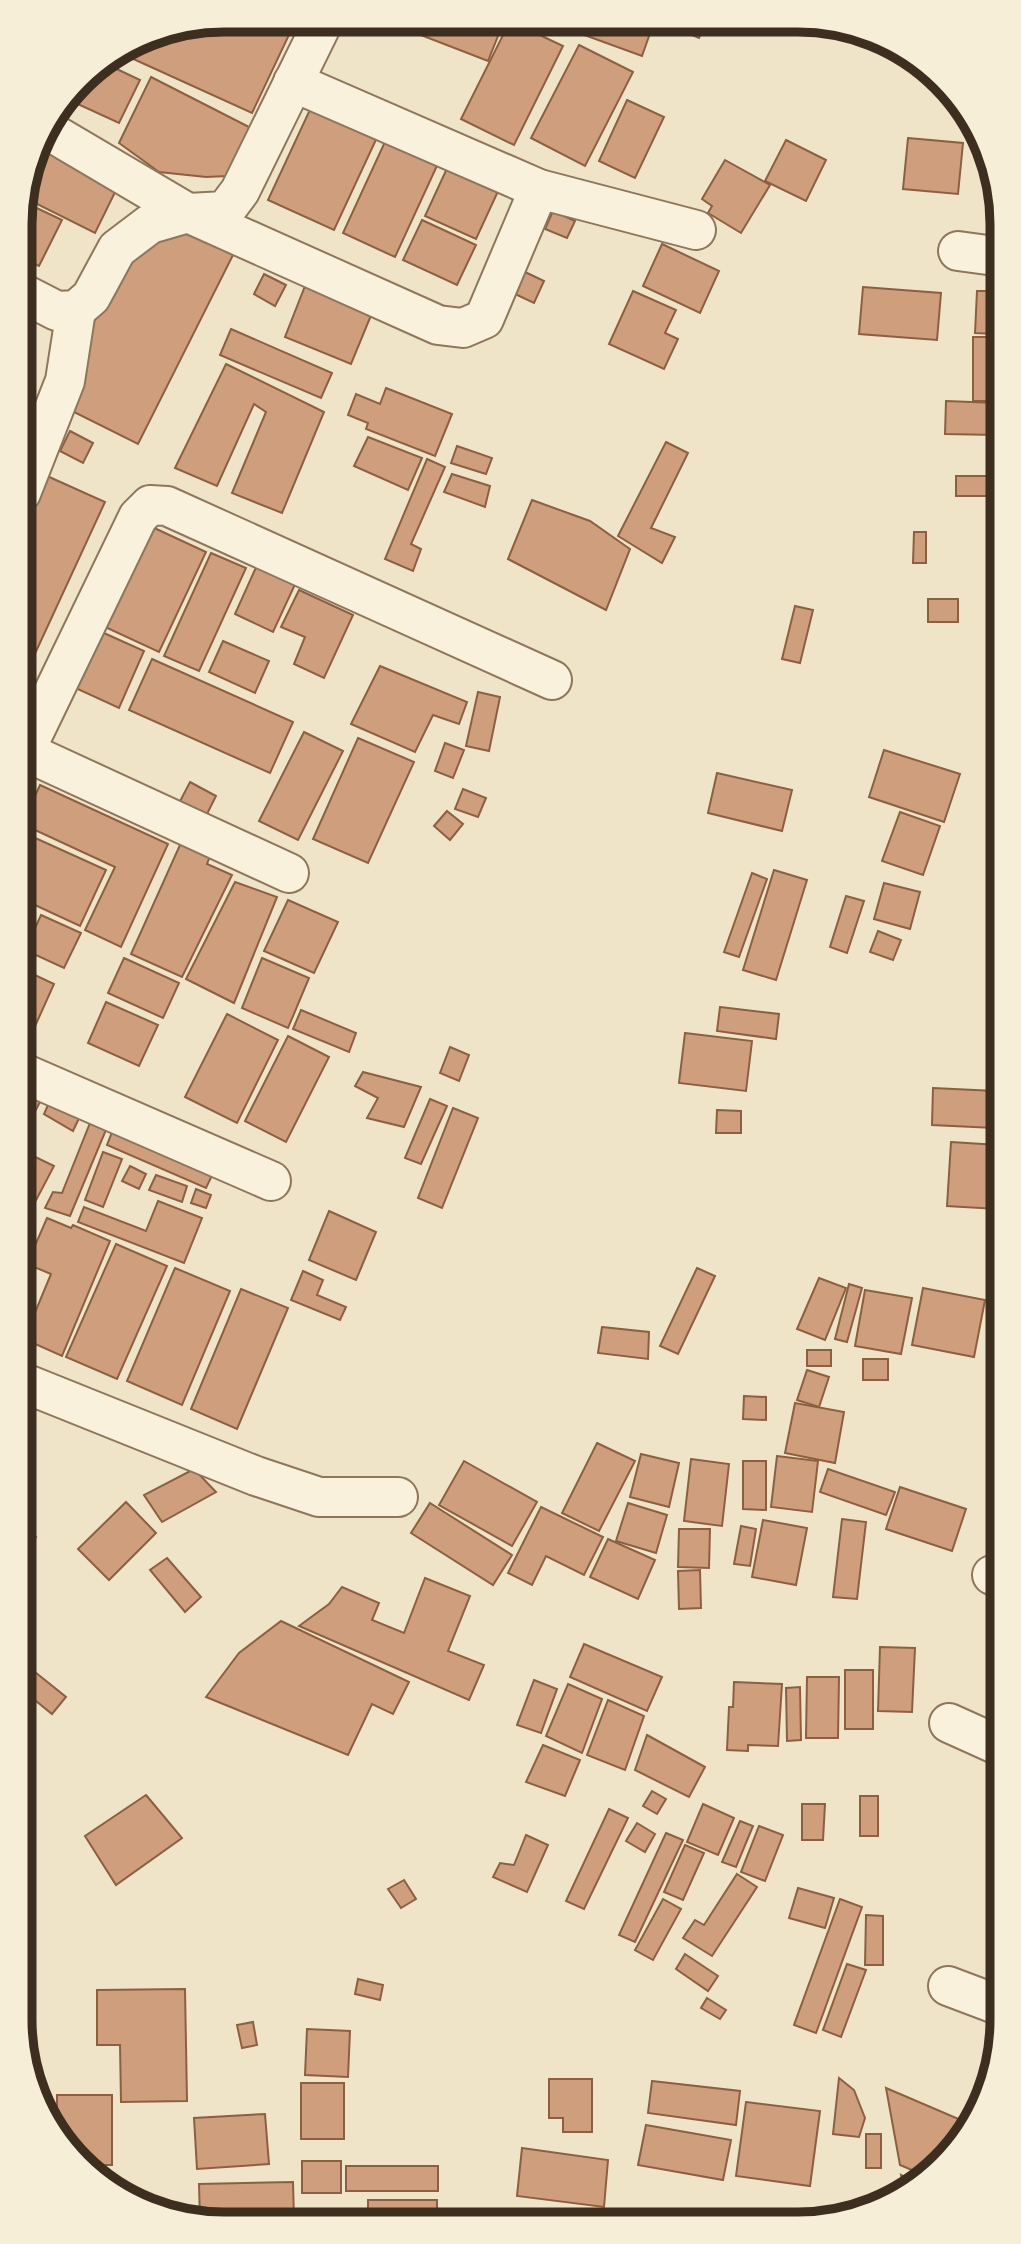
<svg xmlns="http://www.w3.org/2000/svg" width="1021" height="2244" font-family="'Roboto Serif',serif">
<rect width="100%" height="100%" fill="#f0e4c8"/>
<g fill="#cf9f7d" stroke="#8d5f41" stroke-width="2">
<polygon points="223,19 296,20 252,113 118,52 145,35"/>
<polygon points="382,20 504,21 488,61"/>
<polygon points="510,21 563,46 514,145 461,119"/>
<polygon points="546,21 654,22 642,56"/>
<polygon points="660,22 706,22 699,38"/>
<polygon points="579,45 633,72 585,166 531,138"/>
<polygon points="102,62 140,80 119,123 69,100 76,87 88,70"/>
<polygon points="151,77 251,128 227,176 206,177 159,172 119,143"/>
<polygon points="627,100 664,117 635,178 599,161"/>
<polygon points="314,101 380,131 334,230 268,200"/>
<polygon points="389,133 441,157 395,257 343,233"/>
<polygon points="40,134 119,184 95,233 23,197"/>
<polygon points="908,138 963,143 958,194 903,189"/>
<polygon points="786,140 826,160 806,201 765,181"/>
<polygon points="725,160 770,185 741,233 708,213 712,206 702,199"/>
<polygon points="449,164 500,187 476,239 425,216"/>
<polygon points="22,201 62,220 39,266 20,257 20,209"/>
<polygon points="150,207 236,249 138,444 52,401"/>
<polygon points="553,211 575,221 567,238 545,229"/>
<polygon points="422,220 476,245 457,285 403,260"/>
<polygon points="662,244 719,271 700,313 643,286"/>
<polygon points="525,272 544,281 534,303 515,294"/>
<polygon points="264,274 286,285 275,306 254,294"/>
<polygon points="305,286 372,313 351,364 285,337"/>
<polygon points="863,287 941,293 937,340 859,334"/>
<polygon points="633,291 676,310 665,333 678,339 664,369 609,344"/>
<polygon points="977,291 995,291 995,334 975,333"/>
<polygon points="231,329 332,373 321,398 220,355"/>
<polygon points="973,337 995,337 996,401 973,401"/>
<polygon points="226,364 324,412 282,513 232,493 266,412 254,404 217,486 175,468"/>
<polygon points="30,368 20,392 20,370"/>
<polygon points="386,388 452,414 435,456 366,429 368,423 348,415 356,394 380,404"/>
<polygon points="946,401 996,403 996,435 945,434"/>
<polygon points="70,431 93,443 83,463 60,451"/>
<polygon points="368,437 422,458 408,490 354,466"/>
<polygon points="666,442 688,453 651,528 675,537 662,563 618,536"/>
<polygon points="457,446 492,458 486,474 451,463"/>
<polygon points="427,459 445,467 411,544 421,549 413,571 385,559"/>
<polygon points="452,474 490,486 485,507 444,492"/>
<polygon points="47,476 105,502 21,684 21,530"/>
<polygon points="956,476 996,476 996,503 987,503 987,496 956,496"/>
<polygon points="532,500 590,521 630,549 606,610 508,559"/>
<polygon points="150,526 206,552 159,652 103,626"/>
<polygon points="914,532 926,532 926,563 913,563"/>
<polygon points="211,553 246,568 199,671 164,656"/>
<polygon points="258,563 297,580 273,632 235,614"/>
<polygon points="299,590 353,615 324,678 294,664 305,637 281,627"/>
<rect x="928" y="599" width="30" height="23"/>
<polygon points="795,606 813,610 800,663 782,659"/>
<polygon points="95,629 144,651 119,708 69,685"/>
<polygon points="223,641 269,661 255,693 209,672"/>
<polygon points="152,659 293,722 270,773 129,710"/>
<polygon points="380,666 467,702 459,724 433,715 415,752 351,724"/>
<polygon points="478,692 500,697 489,751 466,746"/>
<polygon points="304,732 343,751 298,840 259,821"/>
<polygon points="358,738 414,762 368,863 313,839"/>
<polygon points="445,743 464,750 453,778 435,771"/>
<polygon points="884,750 960,774 944,822 869,797"/>
<polygon points="22,768 37,775 22,806"/>
<polygon points="717,773 792,790 782,831 708,813"/>
<polygon points="190,782 216,796 204,820 177,807"/>
<polygon points="40,785 168,844 121,947 85,930 115,867 22,824"/>
<polygon points="463,789 486,798 478,817 455,809"/>
<polygon points="447,811 463,824 450,840 434,826"/>
<polygon points="900,812 940,826 923,875 882,861"/>
<polygon points="22,832 106,870 80,926 22,899"/>
<polygon points="184,836 213,848 207,864 232,875 182,977 131,954"/>
<polygon points="774,870 807,880 776,980 743,970"/>
<polygon points="752,873 767,879 739,957 724,952"/>
<polygon points="235,882 277,897 234,1003 186,979"/>
<polygon points="884,883 920,892 910,929 874,919"/>
<polygon points="846,896 864,901 847,953 830,947"/>
<polygon points="288,900 338,922 314,973 264,951"/>
<polygon points="22,910 33,915 22,938"/>
<polygon points="41,915 81,933 64,968 25,950"/>
<polygon points="878,931 901,940 893,960 870,952"/>
<polygon points="124,958 179,983 163,1018 108,993"/>
<polygon points="262,958 309,978 288,1028 242,1008"/>
<polygon points="22,969 54,984 32,1033 23,1029"/>
<polygon points="106,1002 158,1025 139,1066 88,1043"/>
<polygon points="720,1007 779,1014 776,1039 717,1031"/>
<polygon points="301,1010 356,1033 349,1052 293,1029"/>
<polygon points="227,1014 278,1040 237,1123 185,1097"/>
<polygon points="685,1033 752,1041 746,1091 679,1083"/>
<polygon points="288,1036 329,1057 286,1142 245,1121"/>
<polygon points="450,1047 469,1055 459,1081 440,1073"/>
<polygon points="363,1072 421,1087 404,1127 367,1118 378,1098 355,1086"/>
<polygon points="933,1088 995,1091 994,1128 932,1125"/>
<polygon points="23,1090 41,1100 23,1135"/>
<polygon points="51,1098 81,1114 73,1131 44,1114"/>
<polygon points="430,1099 447,1106 421,1164 405,1158"/>
<polygon points="453,1108 478,1118 442,1208 418,1198"/>
<polygon points="717,1110 741,1111 741,1133 716,1133"/>
<polygon points="92,1118 108,1125 70,1216 45,1208 53,1192 62,1193"/>
<polygon points="114,1127 215,1169 206,1188 107,1145"/>
<polygon points="951,1142 998,1145 997,1209 947,1206"/>
<polygon points="23,1151 54,1166 33,1206 23,1201"/>
<polygon points="103,1152 122,1159 103,1207 85,1200"/>
<polygon points="130,1166 146,1174 139,1189 122,1181"/>
<polygon points="156,1175 187,1186 182,1202 149,1190"/>
<polygon points="196,1189 211,1195 206,1208 191,1203"/>
<polygon points="158,1201 202,1218 184,1263 78,1222 84,1207 146,1231"/>
<polygon points="329,1211 376,1232 356,1280 309,1260"/>
<polygon points="47,1218 71,1228 73,1225 110,1241 62,1356 24,1339 51,1274 27,1264"/>
<polygon points="116,1244 167,1266 117,1379 66,1357"/>
<polygon points="175,1268 230,1291 182,1405 127,1381"/>
<polygon points="697,1268 715,1276 678,1354 660,1346"/>
<polygon points="303,1271 323,1280 317,1295 346,1307 340,1320 291,1300"/>
<polygon points="819,1278 846,1288 825,1340 797,1329"/>
<polygon points="849,1284 862,1288 847,1342 835,1339"/>
<polygon points="923,1288 985,1300 974,1357 912,1345"/>
<polygon points="241,1289 288,1308 237,1429 191,1409"/>
<polygon points="865,1290 912,1298 901,1354 855,1346"/>
<polygon points="602,1327 649,1332 648,1359 598,1353"/>
<rect x="807" y="1350" width="24" height="16"/>
<rect x="863" y="1359" width="25" height="21"/>
<polygon points="807,1370 829,1377 819,1407 797,1400"/>
<polygon points="744,1396 766,1397 766,1420 743,1419"/>
<polygon points="795,1403 844,1412 835,1463 785,1453"/>
<polygon points="597,1443 635,1461 599,1531 562,1513"/>
<polygon points="641,1454 679,1463 669,1507 630,1497"/>
<polygon points="777,1456 818,1461 812,1512 771,1507"/>
<polygon points="691,1459 729,1464 722,1526 684,1521"/>
<polygon points="464,1461 537,1502 512,1546 439,1505"/>
<polygon points="743,1461 766,1461 766,1510 743,1509"/>
<polygon points="194,1469 216,1492 162,1522 144,1495"/>
<polygon points="828,1469 895,1492 886,1515 820,1492"/>
<polygon points="900,1487 966,1509 952,1551 886,1529"/>
<polygon points="126,1502 156,1533 109,1580 78,1549"/>
<polygon points="430,1503 512,1555 493,1585 411,1533"/>
<polygon points="628,1503 667,1515 656,1553 616,1541"/>
<polygon points="541,1507 603,1537 584,1575 546,1556 532,1585 508,1573"/>
<polygon points="842,1519 866,1522 857,1599 833,1597"/>
<polygon points="763,1520 807,1528 796,1585 752,1577"/>
<polygon points="741,1526 756,1529 750,1566 734,1564"/>
<polygon points="679,1529 710,1529 709,1568 678,1567"/>
<polygon points="24,1531 36,1537 24,1559"/>
<polygon points="608,1539 655,1560 638,1599 590,1577"/>
<polygon points="167,1558 201,1597 185,1612 150,1570"/>
<polygon points="700,1570 701,1608 679,1609 678,1571"/>
<polygon points="425,1578 470,1596 448,1651 484,1665 469,1700 299,1626 329,1604 342,1587 379,1603 372,1620 404,1633"/>
<polygon points="281,1621 409,1682 393,1714 372,1704 348,1755 206,1697 239,1653"/>
<polygon points="584,1644 662,1677 647,1711 570,1677"/>
<polygon points="880,1647 915,1648 912,1712 878,1711"/>
<polygon points="30,1668 66,1697 52,1714 25,1692 25,1674"/>
<rect x="845" y="1670" width="28" height="59"/>
<polygon points="807,1677 839,1677 838,1738 806,1738"/>
<polygon points="534,1680 557,1689 541,1733 517,1725"/>
<polygon points="734,1682 782,1684 778,1746 748,1745 748,1751 727,1750 729,1707 733,1707"/>
<polygon points="568,1684 602,1699 582,1753 546,1736"/>
<polygon points="800,1687 801,1740 787,1741 786,1688"/>
<polygon points="608,1700 644,1716 625,1770 587,1755"/>
<polygon points="647,1735 705,1767 689,1797 635,1770"/>
<polygon points="543,1745 580,1760 565,1796 526,1782"/>
<polygon points="652,1791 666,1799 657,1814 643,1806"/>
<polygon points="146,1795 182,1838 116,1885 85,1836"/>
<rect x="860" y="1796" width="18" height="40"/>
<polygon points="703,1804 734,1818 718,1855 687,1842"/>
<polygon points="802,1804 825,1804 823,1840 802,1840"/>
<polygon points="609,1809 628,1818 584,1909 566,1901"/>
<polygon points="740,1821 753,1826 736,1867 722,1862"/>
<polygon points="637,1823 655,1834 645,1852 626,1841"/>
<polygon points="759,1826 783,1835 765,1881 741,1872"/>
<polygon points="666,1833 683,1840 635,1942 619,1935"/>
<polygon points="526,1835 548,1845 527,1892 493,1877 500,1863 514,1865"/>
<polygon points="685,1845 704,1853 683,1900 664,1892"/>
<polygon points="737,1874 757,1887 712,1956 683,1938 695,1920 704,1925"/>
<polygon points="404,1880 416,1899 401,1908 388,1889"/>
<polygon points="798,1888 834,1898 825,1928 789,1918"/>
<polygon points="663,1899 681,1909 653,1960 635,1950"/>
<polygon points="840,1899 862,1907 816,2033 794,2025"/>
<polygon points="866,1915 883,1916 883,1965 865,1965"/>
<polygon points="685,1954 718,1976 708,1991 676,1969"/>
<polygon points="847,1964 866,1970 841,2037 823,2030"/>
<polygon points="358,1979 383,1985 380,2000 355,1994"/>
<polygon points="185,1989 187,2101 121,2102 120,2045 97,2045 97,1990"/>
<polygon points="707,1998 726,2010 720,2019 701,2008"/>
<polygon points="253,2022 257,2045 242,2048 237,2025"/>
<polygon points="307,2029 350,2031 348,2077 305,2075"/>
<polygon points="839,2078 854,2090 865,2118 859,2137 833,2134"/>
<polygon points="549,2079 592,2079 592,2132 563,2132 563,2118 549,2118"/>
<polygon points="652,2081 740,2091 736,2125 648,2113"/>
<rect x="301" y="2083" width="43" height="56"/>
<polygon points="886,2088 968,2123 959,2145 926,2176 900,2165"/>
<polygon points="57,2095 112,2095 112,2165 83,2165 57,2124"/>
<polygon points="746,2102 820,2111 810,2186 736,2176"/>
<polygon points="265,2114 269,2164 197,2169 194,2118"/>
<polygon points="646,2125 731,2140 723,2180 638,2165"/>
<rect x="866" y="2134" width="15" height="34"/>
<polygon points="522,2148 608,2160 604,2207 517,2196"/>
<rect x="302" y="2161" width="39" height="32"/>
<rect x="346" y="2166" width="92" height="25"/>
<polygon points="901,2175 919,2183 905,2193"/>
<polygon points="293,2182 294,2220 200,2221 199,2184"/>
<rect x="368" y="2200" width="69" height="20"/>
<polygon points="458,2212 482,2212 482,2219 458,2220"/>
</g>
<g fill="none" stroke-linecap="round" stroke-linejoin="round">
<defs>
<g id="street">
<polyline points="293,82 539,189 696,230"/>
<polyline points="44,128 188,213 438,325 463,328 484,319 539,189"/>
<polyline points="958,251 995,256"/>
<polyline points="20,292 57,311 76,310 91,297 117,249 150,224 188,213 225,211 240,191 324,20"/>
<polyline points="21,493 65,381 76,310"/>
<polyline points="22,750 289,873"/>
<polyline points="25,751 138,517 150,505 167,506 552,680"/>
<polyline points="23,1073 271,1181"/>
<polyline points="24,1383 256,1476 319,1497 398,1497"/>
<polyline points="992,1575 1000,1578"/>
<polyline points="949,1723 1000,1746"/>
<polyline points="948,1986 1001,2006"/>
</g>
</defs>
<use href="#street" stroke="#8d765c" stroke-width="42"/>
<use href="#street" stroke="#faf1dc" stroke-width="38"/>
</g>
<path d="M0 0H1021V2244H0ZM224 32H798A192 192 0 0 1 990 224V2020A192 192 0 0 1 798 2212H224A192 192 0 0 1 32 2020V224A192 192 0 0 1 224 32Z" fill="#f7eed8" fill-rule="evenodd"/>
<path fill="none" stroke="#3d2e20" stroke-width="9" d="M224 32H798A192 192 0 0 1 990 224V2020A192 192 0 0 1 798 2212H224A192 192 0 0 1 32 2020V224A192 192 0 0 1 224 32Z"/>
</svg>
